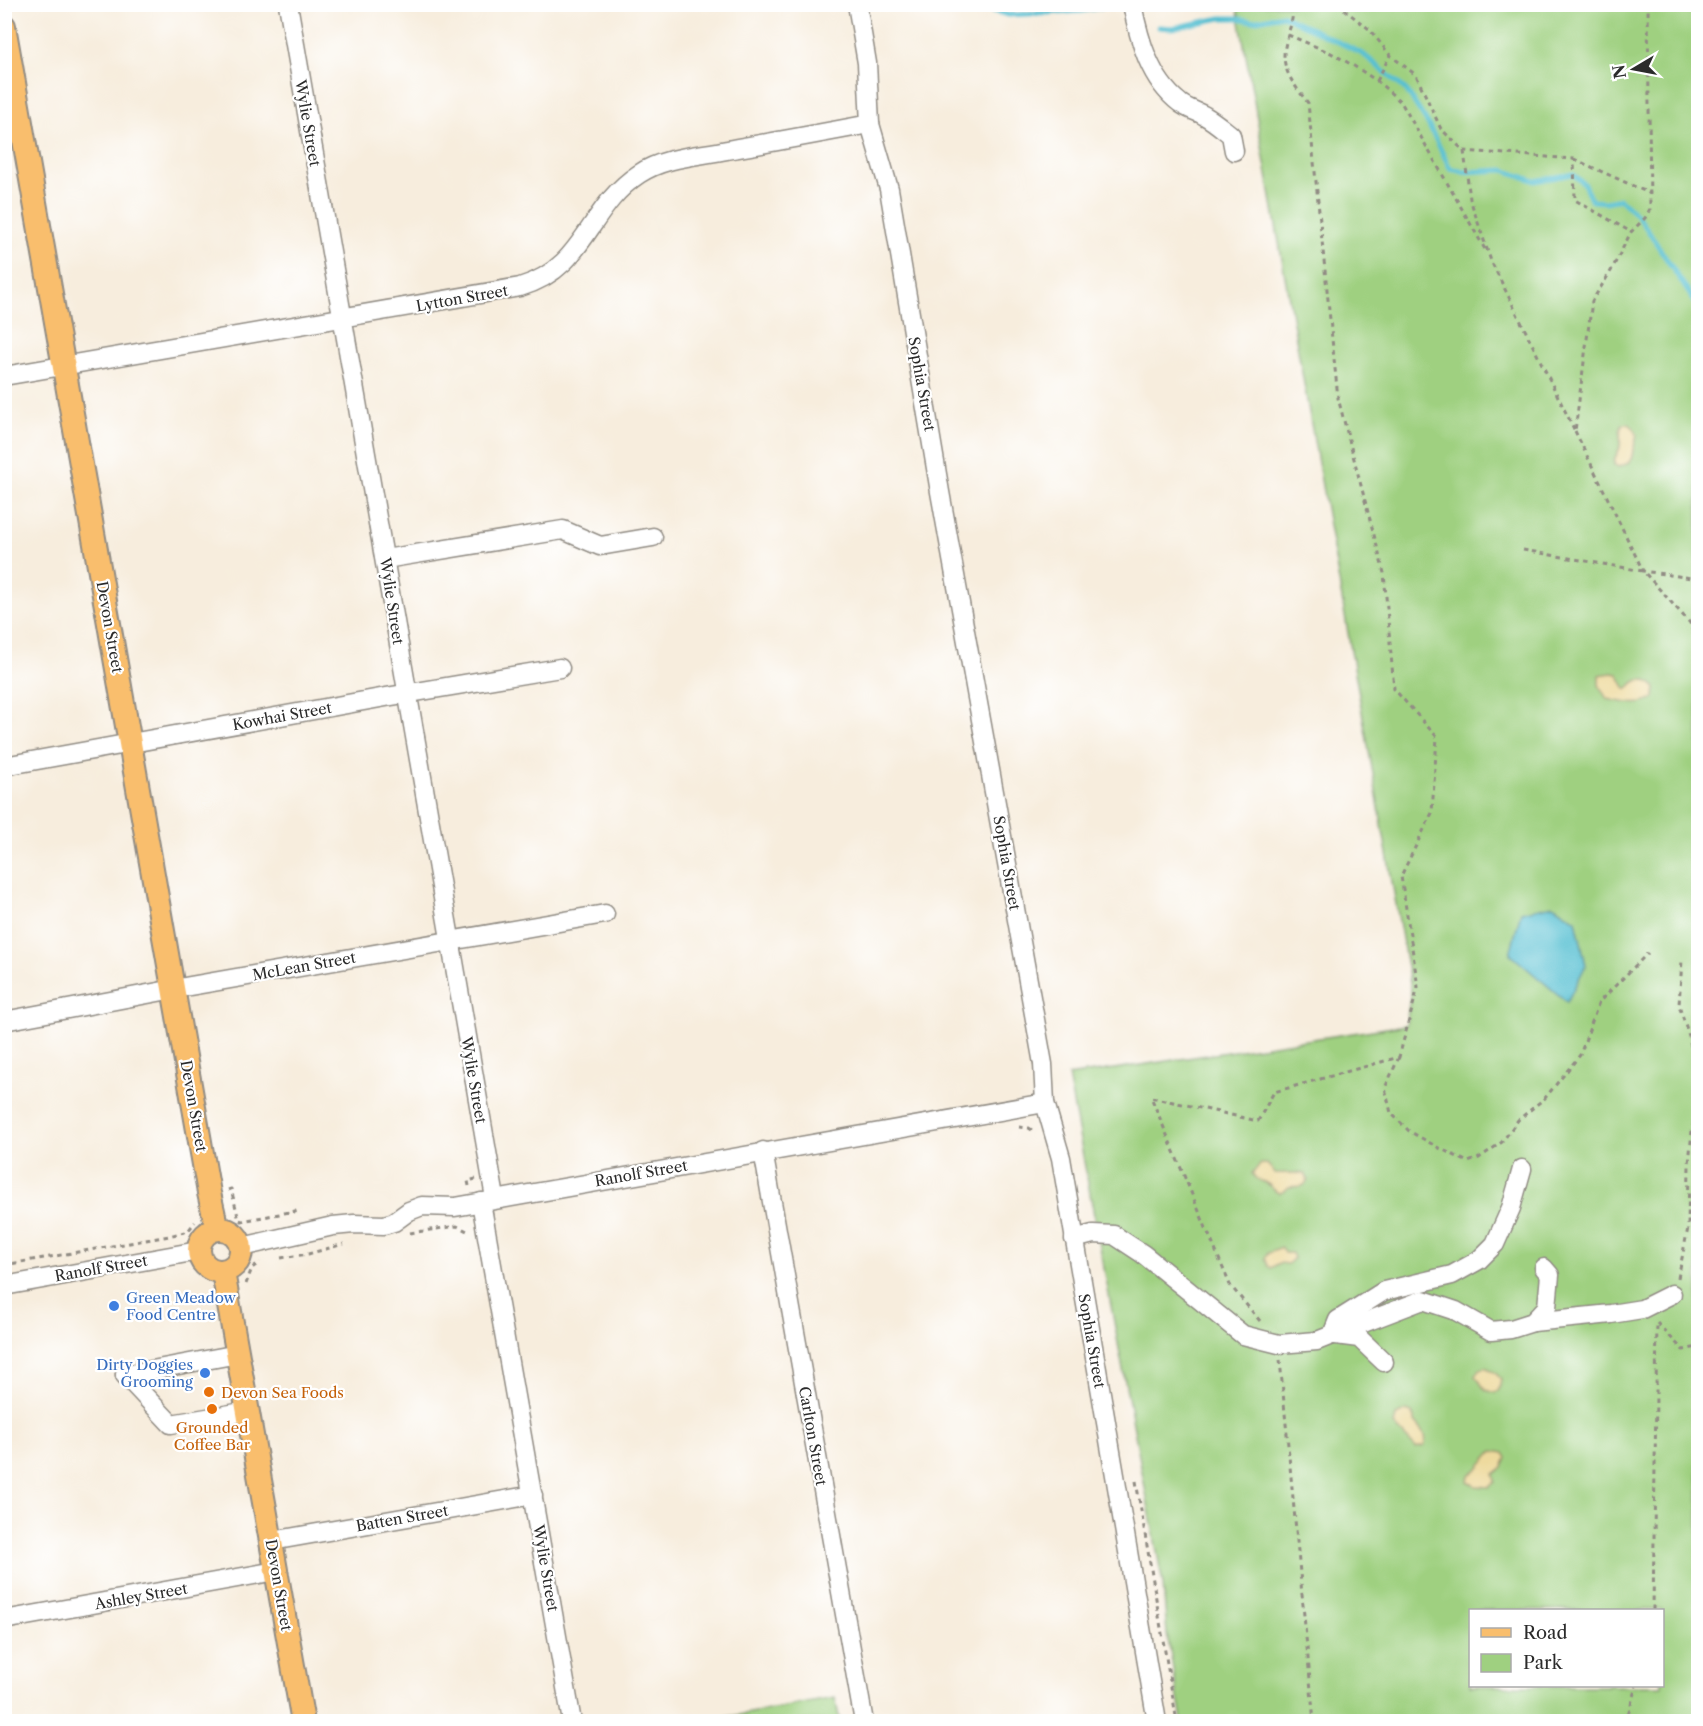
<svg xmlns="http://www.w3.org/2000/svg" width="1703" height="1726" font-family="'Libre Caslon Text',serif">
<rect width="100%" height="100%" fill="#fff"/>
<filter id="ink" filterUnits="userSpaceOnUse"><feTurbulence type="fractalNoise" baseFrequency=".0167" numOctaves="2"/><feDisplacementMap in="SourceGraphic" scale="12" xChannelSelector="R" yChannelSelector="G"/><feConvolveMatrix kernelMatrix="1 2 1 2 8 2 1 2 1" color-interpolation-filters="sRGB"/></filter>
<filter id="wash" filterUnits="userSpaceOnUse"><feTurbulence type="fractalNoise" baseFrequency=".008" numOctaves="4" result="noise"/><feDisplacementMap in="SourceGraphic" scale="24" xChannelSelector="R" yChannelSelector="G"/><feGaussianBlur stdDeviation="1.35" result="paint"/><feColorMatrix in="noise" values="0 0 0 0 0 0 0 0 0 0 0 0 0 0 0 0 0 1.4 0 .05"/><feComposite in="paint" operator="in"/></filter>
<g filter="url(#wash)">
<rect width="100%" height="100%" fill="#f7eddd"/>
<g fill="#9fd080" stroke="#657e56" stroke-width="1.5" fill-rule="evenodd">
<path d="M1237,5H1698V1721H1182L1167,1634L1163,1584L1068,1076L1406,1025L1411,989ZM1470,1610H1662V1686H1470Z"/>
<polygon points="835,1698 840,1721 705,1721"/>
</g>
<g fill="#eeda9e" stroke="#8c8264" stroke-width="1.5">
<path d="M1623,424H1629C1641,432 1636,439 1633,450C1632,455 1633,459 1628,463C1625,465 1621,466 1618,467L1614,465C1613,456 1620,453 1620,445C1621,436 1618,432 1623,424Z"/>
<path d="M1612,673L1618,674L1626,689H1628C1636,677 1645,677 1655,687L1654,698C1641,708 1623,702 1607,699L1599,685V675Z"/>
<path d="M1261,1164H1267L1275,1173C1285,1174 1294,1172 1305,1174L1308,1179C1304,1190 1298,1185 1289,1187C1275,1201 1275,1186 1264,1182C1261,1181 1258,1180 1255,1178L1252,1173Z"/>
<polygon points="1282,1248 1284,1253 1292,1253 1294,1258 1288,1264 1279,1263 1271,1268 1268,1266 1265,1258 1268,1253"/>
<polygon points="1485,1367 1496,1373 1501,1380 1499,1390 1495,1393 1485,1390 1476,1376 1480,1369"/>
<path d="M1406,1411L1412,1413L1415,1418V1422C1421,1430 1429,1435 1424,1446L1416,1448L1394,1425L1396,1416Z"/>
<polygon points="1493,1451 1504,1453 1507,1458 1503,1467 1494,1474 1495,1482 1489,1487 1475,1486 1468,1482 1469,1475 1478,1468"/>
</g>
<polygon fill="#56c0d2" stroke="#40767e" stroke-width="1.5" points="1553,905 1576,920 1586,965 1567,1002 1510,954 1521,912"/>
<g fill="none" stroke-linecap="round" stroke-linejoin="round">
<g stroke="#56c0d2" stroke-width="5">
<polyline points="982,4 991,10 1008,15 1082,11 1102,7"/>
<polyline points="1159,27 1172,28 1221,18 1238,18 1252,21 1283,15 1363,54 1406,90 1428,124 1450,168 1463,172 1504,170 1535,181 1573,174 1584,184 1592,201 1606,202 1620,199 1639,217 1698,307"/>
</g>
</g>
</g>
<g filter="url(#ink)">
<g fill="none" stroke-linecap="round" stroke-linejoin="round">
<defs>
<g id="minor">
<polyline points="288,4 495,1198"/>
<polyline points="857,4 867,63 870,124 889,189 940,492 1043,1064 1045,1103 1061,1158 1157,1722"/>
<path d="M1132,4C1139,40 1150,80 1180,103C1187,109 1197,111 1205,116C1214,121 1222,128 1231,135L1234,151"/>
<path d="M4,376L520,287C586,268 587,208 639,174C664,157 698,156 727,150C774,142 822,133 870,124"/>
<polyline points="385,559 563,530 600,546 653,537"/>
<polyline points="4,766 386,697 560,668"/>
<polyline points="4,1021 190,986 605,914"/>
<polyline points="763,1151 864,1722"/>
<polyline points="481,1202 572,1722"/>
<polyline points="1074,1239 1093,1234 1114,1235 1143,1254 1243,1335 1279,1344 1317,1341 1332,1335 1338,1320 1384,1291 1452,1275 1479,1260 1495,1244 1511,1208 1522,1169"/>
<polyline points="242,1247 333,1226 354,1224 384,1225 394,1222 409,1211 422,1206 455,1207 1045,1103"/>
<polyline points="4,1286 198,1251"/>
<polyline points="1533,1322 1611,1314 1642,1309 1672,1294"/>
<polyline points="1332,1335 1423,1300 1456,1311 1491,1331 1511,1329 1533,1322 1547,1307 1550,1275 1544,1268"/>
<polyline points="1336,1335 1359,1338 1384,1362"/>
<polyline points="125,1375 171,1424 249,1411"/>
<polyline points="125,1375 238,1354"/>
<polyline points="272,1541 533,1495"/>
<polyline points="4,1620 276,1571"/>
</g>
<g id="major">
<polyline points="4,26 209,1193 217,1229"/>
<circle cx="220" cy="1250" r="21"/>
<polyline points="223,1272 303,1722"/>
</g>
</defs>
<use href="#minor" stroke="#918c84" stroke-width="21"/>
<use href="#major" stroke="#918c84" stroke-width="26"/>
<g stroke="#918c84" stroke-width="3" stroke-dasharray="4.5 4.5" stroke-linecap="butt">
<polyline points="1337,4 1369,29 1390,55"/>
<polyline points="1288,35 1331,53 1354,66 1377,81 1401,102 1486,251"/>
<polyline points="1377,81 1390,55 1416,75 1441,129 1464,151 1574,159 1575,200 1631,232"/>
<polyline points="1464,151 1470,199 1491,261 1575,431 1592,301 1611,271 1631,232 1645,218 1650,209 1648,4"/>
<polyline points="1574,159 1651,194"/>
<polyline points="1575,431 1643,571 1698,579"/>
<polyline points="1523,550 1643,571 1690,623 1698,647"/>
<polyline points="1399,1057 1385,1088 1391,1113 1409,1131 1439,1148 1468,1162 1479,1158 1502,1142 1518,1120 1545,1098 1580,1055 1599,1002 1648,953"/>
<polyline points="1019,1127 1029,1128 1035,1132"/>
<polyline points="469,1186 468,1181 476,1179"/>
<polyline points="228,1190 231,1189 239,1220 242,1221 295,1211 296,1217"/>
<polyline points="410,1233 457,1226 467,1231"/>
<polyline points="281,1258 308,1254 344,1244"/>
<polyline points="4,1265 169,1236 188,1231 195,1222"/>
<polyline points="1678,1278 1688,1228 1689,1164 1692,1130 1697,1108 1697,1077 1689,1036 1679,1005 1682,960"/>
<polyline points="246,1284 252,1268 260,1262"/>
<path d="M1260,1321L1230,1285L1151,1097L1258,1121L1274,1092L1399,1057L1418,987L1401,876L1432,813L1437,737L1394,689L1384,573L1338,398L1308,103C1295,86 1280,69 1285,47C1288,32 1294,20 1293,4"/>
<polyline points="1657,1323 1683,1350 1698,1347"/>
<polyline points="1280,1360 1314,1722"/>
<polyline points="1136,1481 1177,1722"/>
<polyline points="1653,1610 1657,1321"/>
<polyline points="1626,1722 1636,1686"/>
</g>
<use href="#minor" stroke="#fff" stroke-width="18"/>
<use href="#major" stroke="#f9be6d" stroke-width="22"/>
</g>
</g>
<g fill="#3f7fe0" stroke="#fff" stroke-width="2">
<circle cx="114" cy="1306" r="6"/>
<circle cx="205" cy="1373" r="6"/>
</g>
<g fill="#e8710a" stroke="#fff" stroke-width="2">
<circle cx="209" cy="1392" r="6"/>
<circle cx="212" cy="1409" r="6"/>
</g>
<g text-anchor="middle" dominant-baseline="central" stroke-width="4.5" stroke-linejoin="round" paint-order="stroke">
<g font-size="15" fill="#2b2b2b" stroke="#fff">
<text transform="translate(308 123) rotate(80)">Wylie Street</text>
<text transform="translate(462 298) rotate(-10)">Lytton Street</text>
<text transform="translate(922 384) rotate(80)">Sophia Street</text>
<text transform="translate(392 601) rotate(81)">Wylie Street</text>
<text transform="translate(110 627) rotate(80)">Devon Street</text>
<text transform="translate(282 716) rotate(-10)">Kowhai Street</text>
<text transform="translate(1007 863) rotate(80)">Sophia Street</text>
<text transform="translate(304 966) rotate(-10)">McLean Street</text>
<text transform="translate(474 1080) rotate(80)">Wylie Street</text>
<text transform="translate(194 1106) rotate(80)">Devon Street</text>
<text transform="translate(641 1173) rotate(-10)">Ranolf Street</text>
<text transform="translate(101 1268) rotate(-10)">Ranolf Street</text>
<text transform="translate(1092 1341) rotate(80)">Sophia Street</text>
<text transform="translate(813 1436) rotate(80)">Carlton Street</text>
<text transform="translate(402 1518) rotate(-10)">Batten Street</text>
<text transform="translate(546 1568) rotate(80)">Wylie Street</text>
<text transform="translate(279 1585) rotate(80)">Devon Street</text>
<text transform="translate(141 1596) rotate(-10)">Ashley Street</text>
</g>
<g font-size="15" fill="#366cbe" stroke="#fff" text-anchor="start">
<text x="126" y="1297">Green Meadow<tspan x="126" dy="17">Food Centre</tspan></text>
<text x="193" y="1364" text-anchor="end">Dirty Doggies<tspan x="193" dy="17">Grooming</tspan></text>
</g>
<g font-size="15" fill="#c56008" stroke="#fff" text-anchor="start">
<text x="221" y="1392">Devon Sea Foods</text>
<text x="212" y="1427" text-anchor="middle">Grounded<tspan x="212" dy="17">Coffee Bar</tspan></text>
</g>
</g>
<rect width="1703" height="1726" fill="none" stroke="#fff" stroke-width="24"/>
<rect x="1469" y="1609" width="195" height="78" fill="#ffffff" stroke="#aaaaaa" stroke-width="1.5"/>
<rect x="1481" y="1628" width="30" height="9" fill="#f9be6d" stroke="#aaaaaa" stroke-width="1.5"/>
<text x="1523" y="1639" font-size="18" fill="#2b2b2b">Road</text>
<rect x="1481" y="1654" width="30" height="18" fill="#9fd080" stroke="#aaaaaa" stroke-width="1.5"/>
<text x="1523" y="1669" font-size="18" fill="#2b2b2b">Park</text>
<g transform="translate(1634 69) rotate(260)" stroke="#ffffff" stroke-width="4.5" paint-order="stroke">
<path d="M0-4.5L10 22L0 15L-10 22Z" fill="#2b2b2b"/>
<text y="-9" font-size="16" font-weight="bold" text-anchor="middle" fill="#2b2b2b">N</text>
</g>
</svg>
